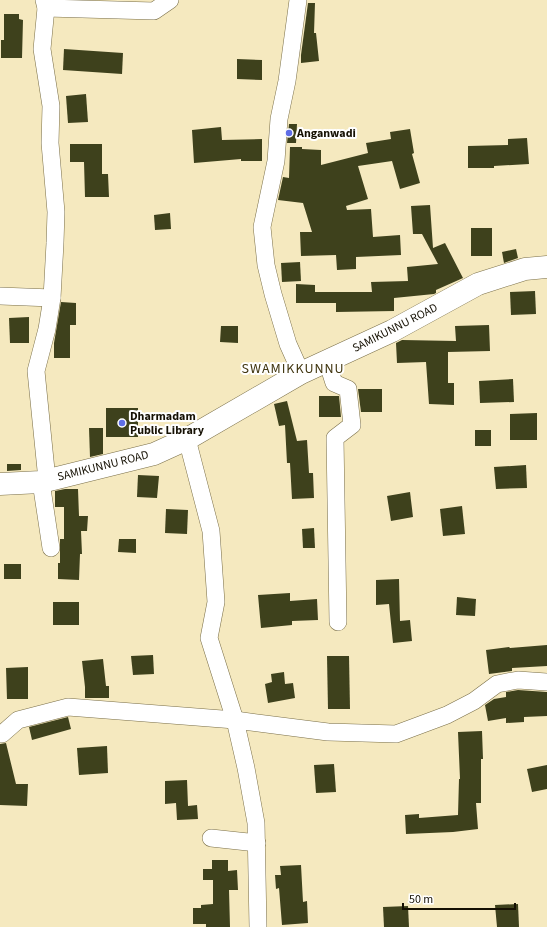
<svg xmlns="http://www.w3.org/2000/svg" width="547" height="927" font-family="'Source Sans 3',sans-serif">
<rect width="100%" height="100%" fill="#f5e9bf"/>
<g fill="#3e411c">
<polygon points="308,3 315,3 314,33 316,33 319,61 301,63 301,55"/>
<polygon points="4,14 19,14 19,19 23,20 22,58 1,58 1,40 4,40"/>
<polygon points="64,49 123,53 122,74 63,70"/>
<polygon points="237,59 262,60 262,80 237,79"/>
<polygon points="86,94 88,122 68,123 66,96"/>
<polygon points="289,124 297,124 296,143 287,143"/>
<polygon points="221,127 222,140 262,139 262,161 241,161 241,159 194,163 192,130"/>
<polygon points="410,129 414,153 412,154 420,183 400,189 392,161 358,166 368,199 346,206 347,210 371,209 373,237 400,235 401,255 356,257 356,269 337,270 336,255 301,256 300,232 312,232 303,203 278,200 283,177 289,178 290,147 302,147 302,149 321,150 321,165 368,153 366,143 391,139 390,132"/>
<polygon points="527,138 529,164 494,166 494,168 468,168 468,146 508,145 508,139"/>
<polygon points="70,144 102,144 102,174 108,174 109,197 85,197 84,162 70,162"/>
<polygon points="430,205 433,248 445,243 463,278 436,290 436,293 434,294 394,298 394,311 336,312 336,303 296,303 296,284 315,285 315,292 372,292 371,282 408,281 407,267 438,264 422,234 413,234 411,206"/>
<polygon points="170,213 171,229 155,230 154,215"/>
<rect x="471" y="228" width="21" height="28"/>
<polygon points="516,249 518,258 504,263 502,252"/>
<polygon points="300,262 301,281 282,282 281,263"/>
<polygon points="535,291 536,314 511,315 510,292"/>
<polygon points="61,302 76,303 76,325 70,325 70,358 54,358 54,343"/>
<polygon points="29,317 29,343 10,343 9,318"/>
<polygon points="489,325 490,351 448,352 448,383 454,383 454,405 429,404 426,362 397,363 396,343 402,340 456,341 455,326"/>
<polygon points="221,326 238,326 238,343 220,342"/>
<polygon points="513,379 514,402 480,403 479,381"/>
<polygon points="358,389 382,389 382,412 361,412"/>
<polygon points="319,396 339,396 341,417 319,417"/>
<polygon points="287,401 297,441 307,440 309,473 313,473 314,498 292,499 290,463 287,463 285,425 279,426 274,404"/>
<rect x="106" y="408" width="32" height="29"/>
<polygon points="537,413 537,440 510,440 510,414"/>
<polygon points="89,428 103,428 103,454 90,457"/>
<rect x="475" y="430" width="16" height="16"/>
<polygon points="7,464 21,464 21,470 7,471"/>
<polygon points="526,465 527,488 496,489 494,467"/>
<polygon points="138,475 159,476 157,498 137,497"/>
<polygon points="65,489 78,489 79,516 88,516 87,531 81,531 82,554 80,554 79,580 58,579 58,563 60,563 60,539 64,539 64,507 55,507 55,491"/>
<polygon points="410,492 413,517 391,521 387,496"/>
<polygon points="462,506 465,534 443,536 440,509"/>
<polygon points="166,509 188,510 187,534 165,533"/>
<polygon points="314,528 315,548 303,548 302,529"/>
<polygon points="119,539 136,539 136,553 118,552"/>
<rect x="4" y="564" width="17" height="15"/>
<polygon points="399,579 400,621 410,620 412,641 393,643 389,604 376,605 376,580"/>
<polygon points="290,593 290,601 317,599 318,620 292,621 292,625 261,628 258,595"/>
<polygon points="457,597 476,599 475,616 456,615"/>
<rect x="53" y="602" width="26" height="23"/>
<polygon points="547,645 547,666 512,668 512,671 489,674 486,650 509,647 510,648"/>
<polygon points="153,655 154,674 133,675 131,656"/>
<polygon points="327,656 349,656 350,709 328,709"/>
<polygon points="103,659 106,686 109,686 109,698 85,698 85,687 82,661"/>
<polygon points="28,667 28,699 7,699 6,668"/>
<polygon points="284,672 285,684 293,683 295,698 268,703 265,684 272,682 271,674"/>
<polygon points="518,690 547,692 547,716 524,717 524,722 506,723 506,718 488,721 485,705 494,699 506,697 506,692"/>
<polygon points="68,717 71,729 32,740 29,727"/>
<polygon points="482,731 483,759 481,759 481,803 476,803 478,829 453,832 406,834 405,815 419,814 419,818 458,815 459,779 460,779 458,732"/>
<polygon points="6,743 16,784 28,784 27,806 0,805 0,744"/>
<polygon points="107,746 108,773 79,775 77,748"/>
<polygon points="334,764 336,792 316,793 314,765"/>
<polygon points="547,765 547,789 532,792 527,769"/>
<polygon points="187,780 188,806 197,805 198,819 177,820 176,803 165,804 165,781"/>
<polygon points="212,860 228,860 228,871 237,870 238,890 229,890 230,927 206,927 206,924 193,924 193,908 201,908 201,905 213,904 213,880 203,880 203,869 212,869"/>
<polygon points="301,865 303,902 307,901 308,923 282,925 279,888 276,889 275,875 281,875 280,866"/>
<polygon points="518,904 519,927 497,927 495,905"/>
<polygon points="408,906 409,927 384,927 383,907"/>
</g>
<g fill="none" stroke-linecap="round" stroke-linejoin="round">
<defs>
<g id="minor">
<polyline points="44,0 46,8 42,49 51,106 50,143 56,212 55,243 52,298 47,329 36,371 47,480"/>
<polyline points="298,0 287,81 279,119 276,161 262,227 266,265 273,294 288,344 301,373"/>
<polyline points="46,8 154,11 170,0"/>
<polyline points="0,296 52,298"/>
<polyline points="327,361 334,383 348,389 352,425 335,438 338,622"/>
<polyline points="187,439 211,531 216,602 209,638 235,720 246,768 256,823 258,927"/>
<polyline points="41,482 51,548"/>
<polyline points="2,734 18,720 68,707 235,720 328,732 396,734 447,715 474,701 497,684 518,680 547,682"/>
<polyline points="211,838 257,843"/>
</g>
<polyline id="major" points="0,484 41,482 154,454 187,439 301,373 392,331 478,284 525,269 547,267"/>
</defs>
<use href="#minor" stroke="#7a6f48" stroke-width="18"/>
<use href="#major" stroke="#7a6f48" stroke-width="23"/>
<use href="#minor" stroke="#fff" stroke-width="17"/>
<use href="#major" stroke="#fff" stroke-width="22"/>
</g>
<g fill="#5f6ee6" stroke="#fff" stroke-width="1.5">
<circle cx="289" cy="133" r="4"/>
<circle cx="122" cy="423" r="4"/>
</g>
<g text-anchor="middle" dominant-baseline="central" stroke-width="4" stroke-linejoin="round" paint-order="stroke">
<g font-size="12" font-weight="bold" fill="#151003" stroke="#fff" text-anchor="start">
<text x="297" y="133">Anganwadi</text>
<text x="130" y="416">Dharmadam<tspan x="130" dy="14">Public Library</tspan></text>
</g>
<g font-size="12" fill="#151003" stroke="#fff">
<text transform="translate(395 328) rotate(-27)">SAMIKUNNU ROAD</text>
<text transform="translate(103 466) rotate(-14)">SAMIKUNNU ROAD</text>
</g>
<g font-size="14" letter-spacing="1" fill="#413610" stroke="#fff">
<text x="293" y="369">SWAMIKKUNNU</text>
</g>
</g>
<path d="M403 903v6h112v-6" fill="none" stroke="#151003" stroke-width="2"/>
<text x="409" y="903" font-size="12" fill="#151003" stroke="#ffffff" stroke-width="3" paint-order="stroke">50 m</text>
</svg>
